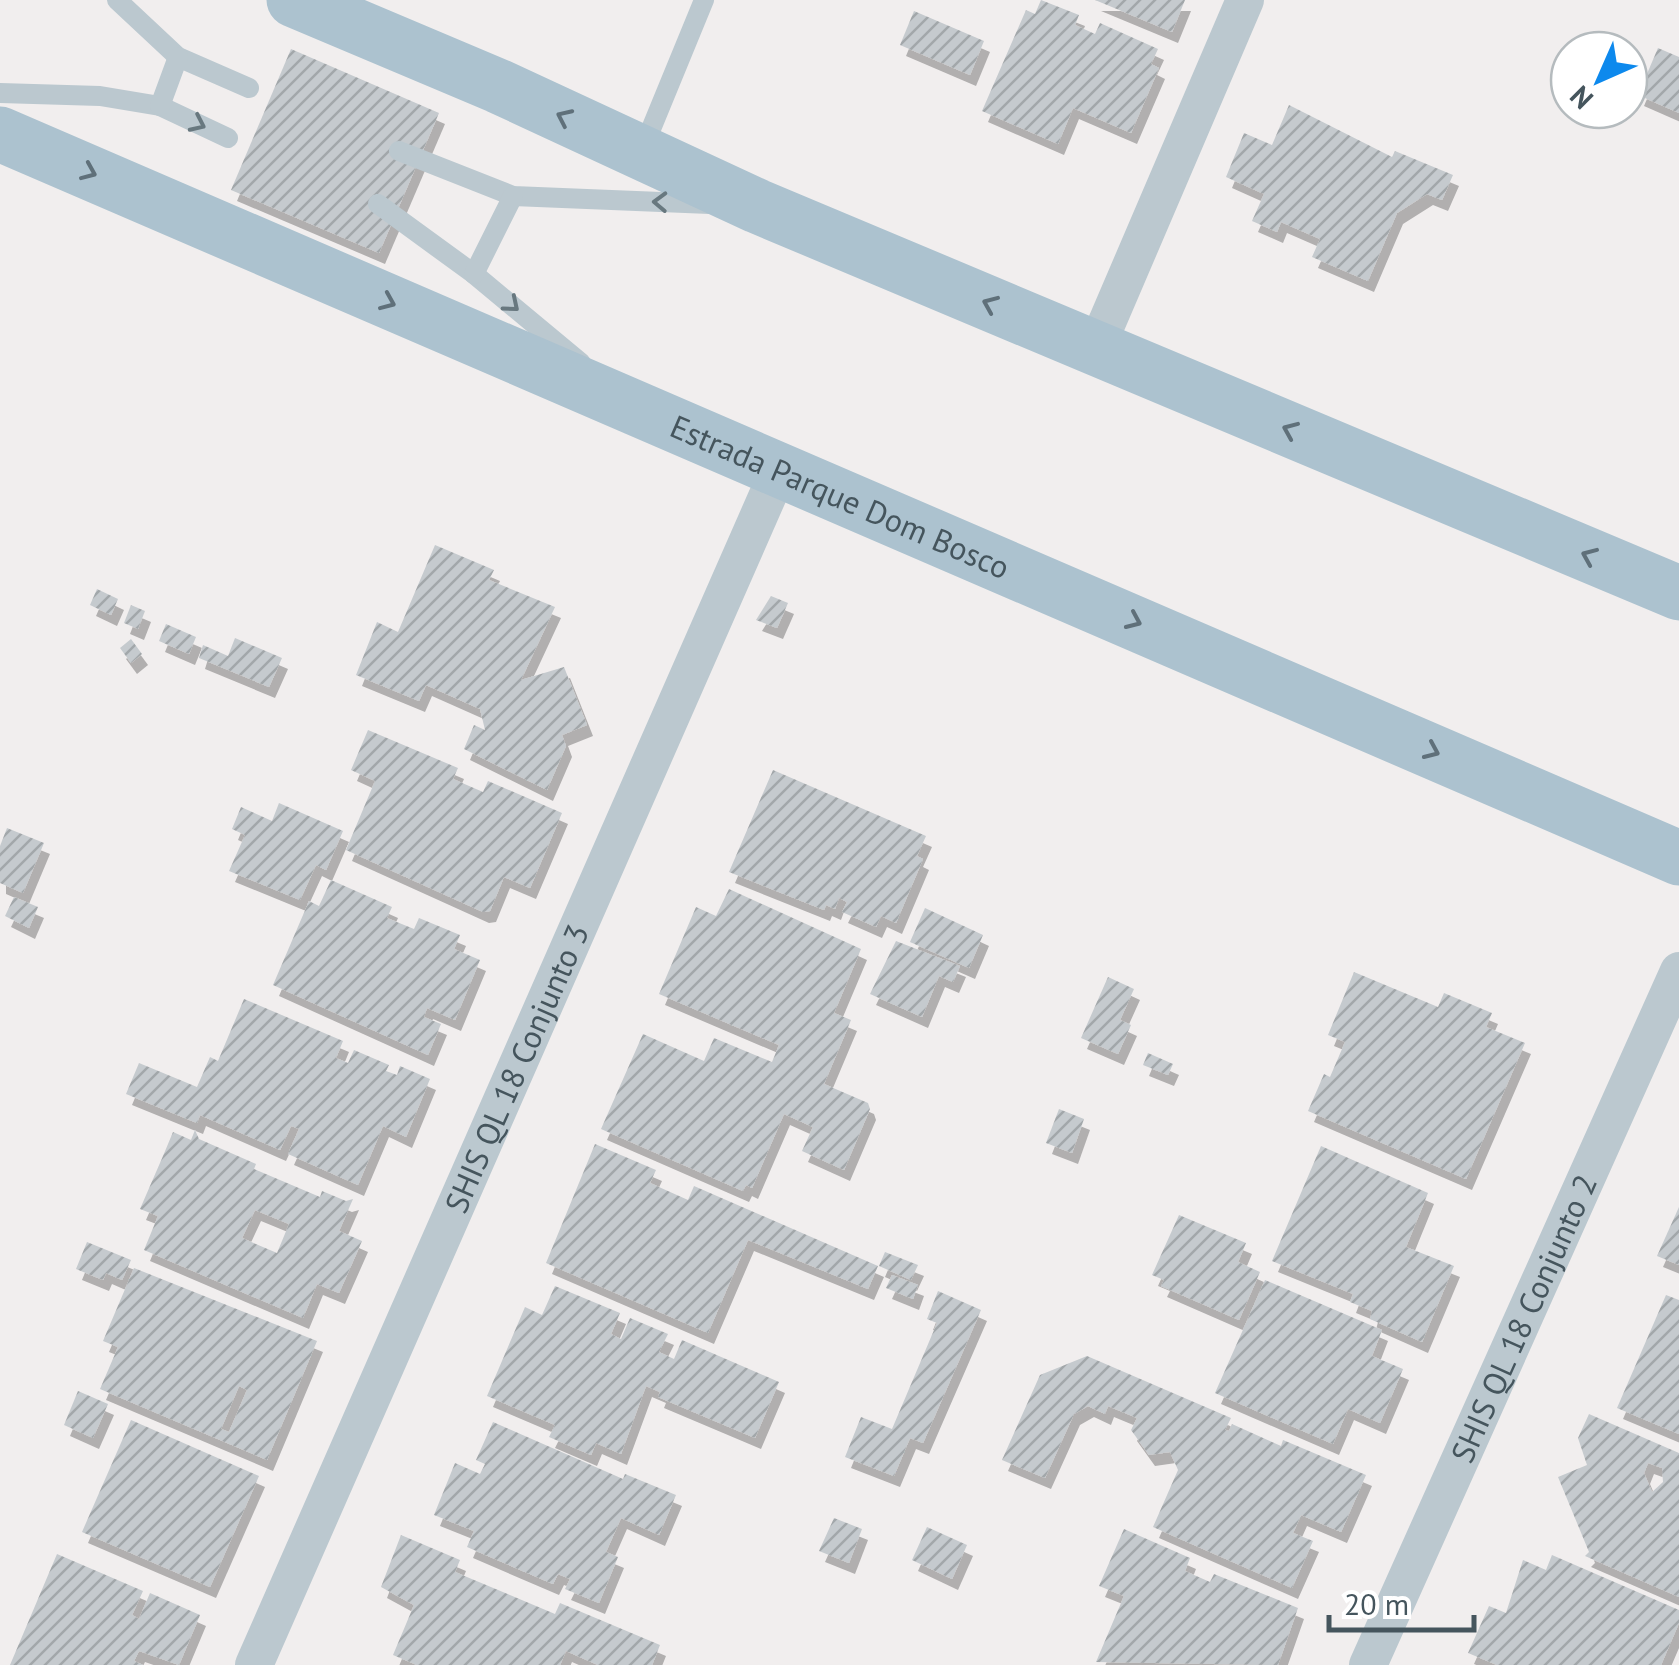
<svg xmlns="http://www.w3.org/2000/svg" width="1679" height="1665" font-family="'PT Sans',sans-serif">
<defs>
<pattern id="building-hatch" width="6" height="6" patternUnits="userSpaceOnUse" patternTransform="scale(2.5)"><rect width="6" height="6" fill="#c5cace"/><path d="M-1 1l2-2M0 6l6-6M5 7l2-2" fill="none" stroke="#a2a7aa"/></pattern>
<filter id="shadow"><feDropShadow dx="6" dy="11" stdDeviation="0" flood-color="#0004"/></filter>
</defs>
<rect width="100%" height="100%" fill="#f1eeee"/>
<g fill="url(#building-hatch)" fill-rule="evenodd" filter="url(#shadow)">
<polygon points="1041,0 1079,15 1075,25 1095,34 1100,23 1158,49 1151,64 1159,68 1131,133 1073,108 1058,144 982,111 1026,10 1035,14"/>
<polygon points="1095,0 1185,0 1172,32"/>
<polygon points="914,11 984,41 970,75 900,45"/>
<polygon points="1658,48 1679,57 1679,113 1638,95"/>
<polygon points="291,49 439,113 379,253 231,190"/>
<polygon points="1289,105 1392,157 1395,151 1453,175 1442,200 1427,194 1397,213 1368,281 1312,257 1320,239 1281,222 1277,232 1252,221 1264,194 1226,177 1244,133 1272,145"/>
<polygon points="435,545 494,570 489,580 555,607 521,680 564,667 587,725 562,735 566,746 547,790 464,749 474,725 485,730 480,709 426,685 419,701 356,675 377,622 398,632"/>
<polygon points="97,589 118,599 111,615 90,605"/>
<polygon points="771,596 788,603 777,628 756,620"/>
<polygon points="131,605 145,611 138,629 124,623"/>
<polygon points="166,624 196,637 189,654 159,641"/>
<polygon points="235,638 282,658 269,687 199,658 203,645 228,656"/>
<polygon points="131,639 142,654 131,663 120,648"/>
<polygon points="368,730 458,768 453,779 483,792 488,781 562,813 530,888 504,877 490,911 483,912 346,850 375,781 351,770"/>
<polygon points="773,770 926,836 917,856 923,859 896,923 881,916 876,927 842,912 847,902 839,898 835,909 826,905 824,910 729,872"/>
<polygon points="279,803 343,831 326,870 316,865 300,900 229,871 245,835 232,829 241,807 272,821"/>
<polygon points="7,828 44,843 23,893 0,883 0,846"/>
<polygon points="331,880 392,907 387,918 414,929 419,918 460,935 454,949 480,960 455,1020 427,1008 424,1017 441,1024 428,1055 273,985 309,901 319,906"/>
<polygon points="729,889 861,949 834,1013 851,1020 824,1084 868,1103 870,1109 844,1170 802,1151 813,1127 784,1114 752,1188 746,1185 743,1191 601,1129 643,1034 704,1061 714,1038 772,1062 779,1045 659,994 696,907 716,916"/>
<polygon points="14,897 38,907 29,928 5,916"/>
<polygon points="925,908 983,935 969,968 910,942"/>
<polygon points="896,941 960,966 953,982 939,976 922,1017 870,994"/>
<polygon points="1354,972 1438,1007 1444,993 1492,1013 1486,1027 1525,1043 1466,1179 1308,1111 1324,1074 1330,1077 1345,1042 1328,1035"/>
<polygon points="1108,977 1134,989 1120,1020 1131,1025 1118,1054 1081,1038"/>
<polygon points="244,999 343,1041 336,1058 348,1063 354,1050 389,1065 386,1071 397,1075 400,1066 430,1079 406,1137 383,1126 358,1185 288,1154 299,1129 291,1126 280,1150 200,1115 197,1123 126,1094 139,1063 197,1087 210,1057 218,1061"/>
<polygon points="1148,1053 1173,1064 1168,1075 1143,1065"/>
<polygon points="1059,1109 1084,1119 1072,1153 1046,1143"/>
<path d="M195,1130L199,1139L256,1164L254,1169L320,1197L322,1191L346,1201L353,1199L339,1231L362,1241L339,1293L317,1284L303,1318L144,1250L158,1216L140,1209L163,1156L173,1132L191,1140ZM255,1210L289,1224L277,1253L242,1238Z"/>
<polygon points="595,1144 656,1170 650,1183 688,1200 694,1186 878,1266 868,1289 748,1240 708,1333 546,1263"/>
<polygon points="1321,1146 1428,1193 1406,1247 1454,1266 1422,1342 1370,1319 1372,1311 1350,1302 1353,1294 1272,1261"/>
<polygon points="1679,1207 1679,1265 1657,1256"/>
<polygon points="1179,1215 1246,1243 1238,1262 1260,1272 1239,1320 1161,1286 1164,1280 1152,1275"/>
<polygon points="87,1242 131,1260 122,1280 106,1273 103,1280 76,1269"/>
<polygon points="885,1252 918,1265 911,1280 879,1266"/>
<path d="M134,1268L317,1341L267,1460L100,1389L118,1347L103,1341ZM239,1386L247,1390L229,1432L221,1429Z"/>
<polygon points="892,1275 918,1285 913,1299 886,1288"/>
<polygon points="1265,1280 1382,1330 1372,1356 1403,1369 1380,1423 1348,1409 1333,1444 1215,1393"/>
<polygon points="555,1286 620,1313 611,1334 621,1339 630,1318 668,1334 659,1352 674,1359 682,1340 779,1382 755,1438 658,1397 660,1392 646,1386 621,1454 596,1443 591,1455 549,1437 555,1425 487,1396 525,1307 542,1315"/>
<polygon points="938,1291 981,1310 923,1443 910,1438 894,1476 845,1457 861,1417 892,1429 937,1323 927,1319"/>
<polygon points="1666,1295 1679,1300 1679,1434 1617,1408"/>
<polygon points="1087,1356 1231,1418 1225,1430 1229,1431 1232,1424 1281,1446 1283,1440 1366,1475 1341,1532 1301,1515 1293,1533 1313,1541 1292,1588 1153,1527 1178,1470 1170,1452 1149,1455 1131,1430 1137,1418 1108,1406 1105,1414 1088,1406 1074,1414 1045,1478 1002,1460 1040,1375"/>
<polygon points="78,1391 108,1404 93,1438 64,1425"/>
<path d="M1589,1414L1679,1453V1597L1585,1556L1589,1552L1558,1477L1587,1465L1578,1438ZM1648,1463L1662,1468L1663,1482L1652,1492L1644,1473Z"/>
<polygon points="131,1420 259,1476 210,1587 82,1532"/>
<polygon points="493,1422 623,1479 625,1474 676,1495 659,1535 621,1518 606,1552 618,1557 599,1603 565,1589 570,1579 558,1574 553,1584 467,1547 474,1531 434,1515 455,1463 480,1474 485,1464 476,1460"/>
<polygon points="834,1518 862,1529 849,1563 819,1551"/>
<polygon points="927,1527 967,1545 952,1579 912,1560"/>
<polygon points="1124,1529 1190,1558 1185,1571 1210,1582 1214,1574 1298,1608 1278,1665 1096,1662 1124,1596 1099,1586"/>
<polygon points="401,1535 460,1560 455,1572 555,1614 560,1603 660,1645 652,1665 598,1665 566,1651 560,1665 417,1665 393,1655 414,1605 381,1587"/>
<polygon points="57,1554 143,1591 132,1615 139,1619 150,1593 200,1615 179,1665 139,1651 134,1661 143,1665 10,1665"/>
<polygon points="1552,1555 1679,1610 1679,1623 1661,1665 1497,1665 1468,1653 1489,1606 1506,1613 1523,1560 1546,1570"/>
</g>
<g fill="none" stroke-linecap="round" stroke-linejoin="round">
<g stroke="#bbc8cf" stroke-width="20">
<polyline points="117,0 178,57 249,88"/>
<polyline points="0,93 100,96 160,106 228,138"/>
<polyline points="160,106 178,57"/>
<polyline points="399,151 513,196 710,204"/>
<polyline points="642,151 704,0"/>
<polyline points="378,204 474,274 581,363"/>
<polyline points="474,274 513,196"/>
</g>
<g stroke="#bbc8cf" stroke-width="38">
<polyline points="1096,348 1245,0"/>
<path id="s1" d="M254,1665L779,470"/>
<path id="s2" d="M1368,1665L1679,971"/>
</g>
<g stroke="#acc2cf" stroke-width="55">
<polyline points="294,0 498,86 757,206 1679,593"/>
<path id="s3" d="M0,134L1679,858"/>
</g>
</g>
<defs><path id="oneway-chevron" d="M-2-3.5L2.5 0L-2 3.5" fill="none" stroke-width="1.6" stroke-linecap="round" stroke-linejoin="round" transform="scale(2.5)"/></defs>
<g stroke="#5f707a">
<use href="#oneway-chevron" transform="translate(564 117) rotate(-155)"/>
<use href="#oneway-chevron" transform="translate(89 172) rotate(23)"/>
<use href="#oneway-chevron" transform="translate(388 302) rotate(23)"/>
<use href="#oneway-chevron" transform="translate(990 304) rotate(-157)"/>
<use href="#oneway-chevron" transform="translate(1290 430) rotate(-157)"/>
<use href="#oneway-chevron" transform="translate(1589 556) rotate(-157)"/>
<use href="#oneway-chevron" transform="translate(1134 621) rotate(24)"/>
<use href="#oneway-chevron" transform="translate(1432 751) rotate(24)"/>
</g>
<g stroke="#68787f">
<use href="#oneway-chevron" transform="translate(198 124) rotate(25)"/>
<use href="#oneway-chevron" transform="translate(660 202) rotate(-178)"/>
<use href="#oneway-chevron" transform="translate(512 305) rotate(40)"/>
</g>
<g text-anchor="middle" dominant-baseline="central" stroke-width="8" stroke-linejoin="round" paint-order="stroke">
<g font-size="32" fill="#45555d" stroke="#fff">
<text stroke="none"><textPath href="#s3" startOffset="915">Estrada Parque Dom Bosco</textPath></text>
<text stroke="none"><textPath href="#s1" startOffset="652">SHIS QL 18 Conjunto 3</textPath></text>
<text stroke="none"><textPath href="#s2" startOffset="380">SHIS QL 18 Conjunto 2</textPath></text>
</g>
</g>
<g transform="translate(1599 80) rotate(225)"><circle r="48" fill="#ffffff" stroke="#b5bbbe" stroke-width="2.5"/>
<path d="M0-8L18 38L0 25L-18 38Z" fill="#0d89ed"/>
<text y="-15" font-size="28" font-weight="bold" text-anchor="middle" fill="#45555d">N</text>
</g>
<path d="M1329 1615v15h145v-15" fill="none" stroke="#45555d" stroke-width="5"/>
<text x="1344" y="1615" font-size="30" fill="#45555d" stroke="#ffffff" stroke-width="8" paint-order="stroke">20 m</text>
</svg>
